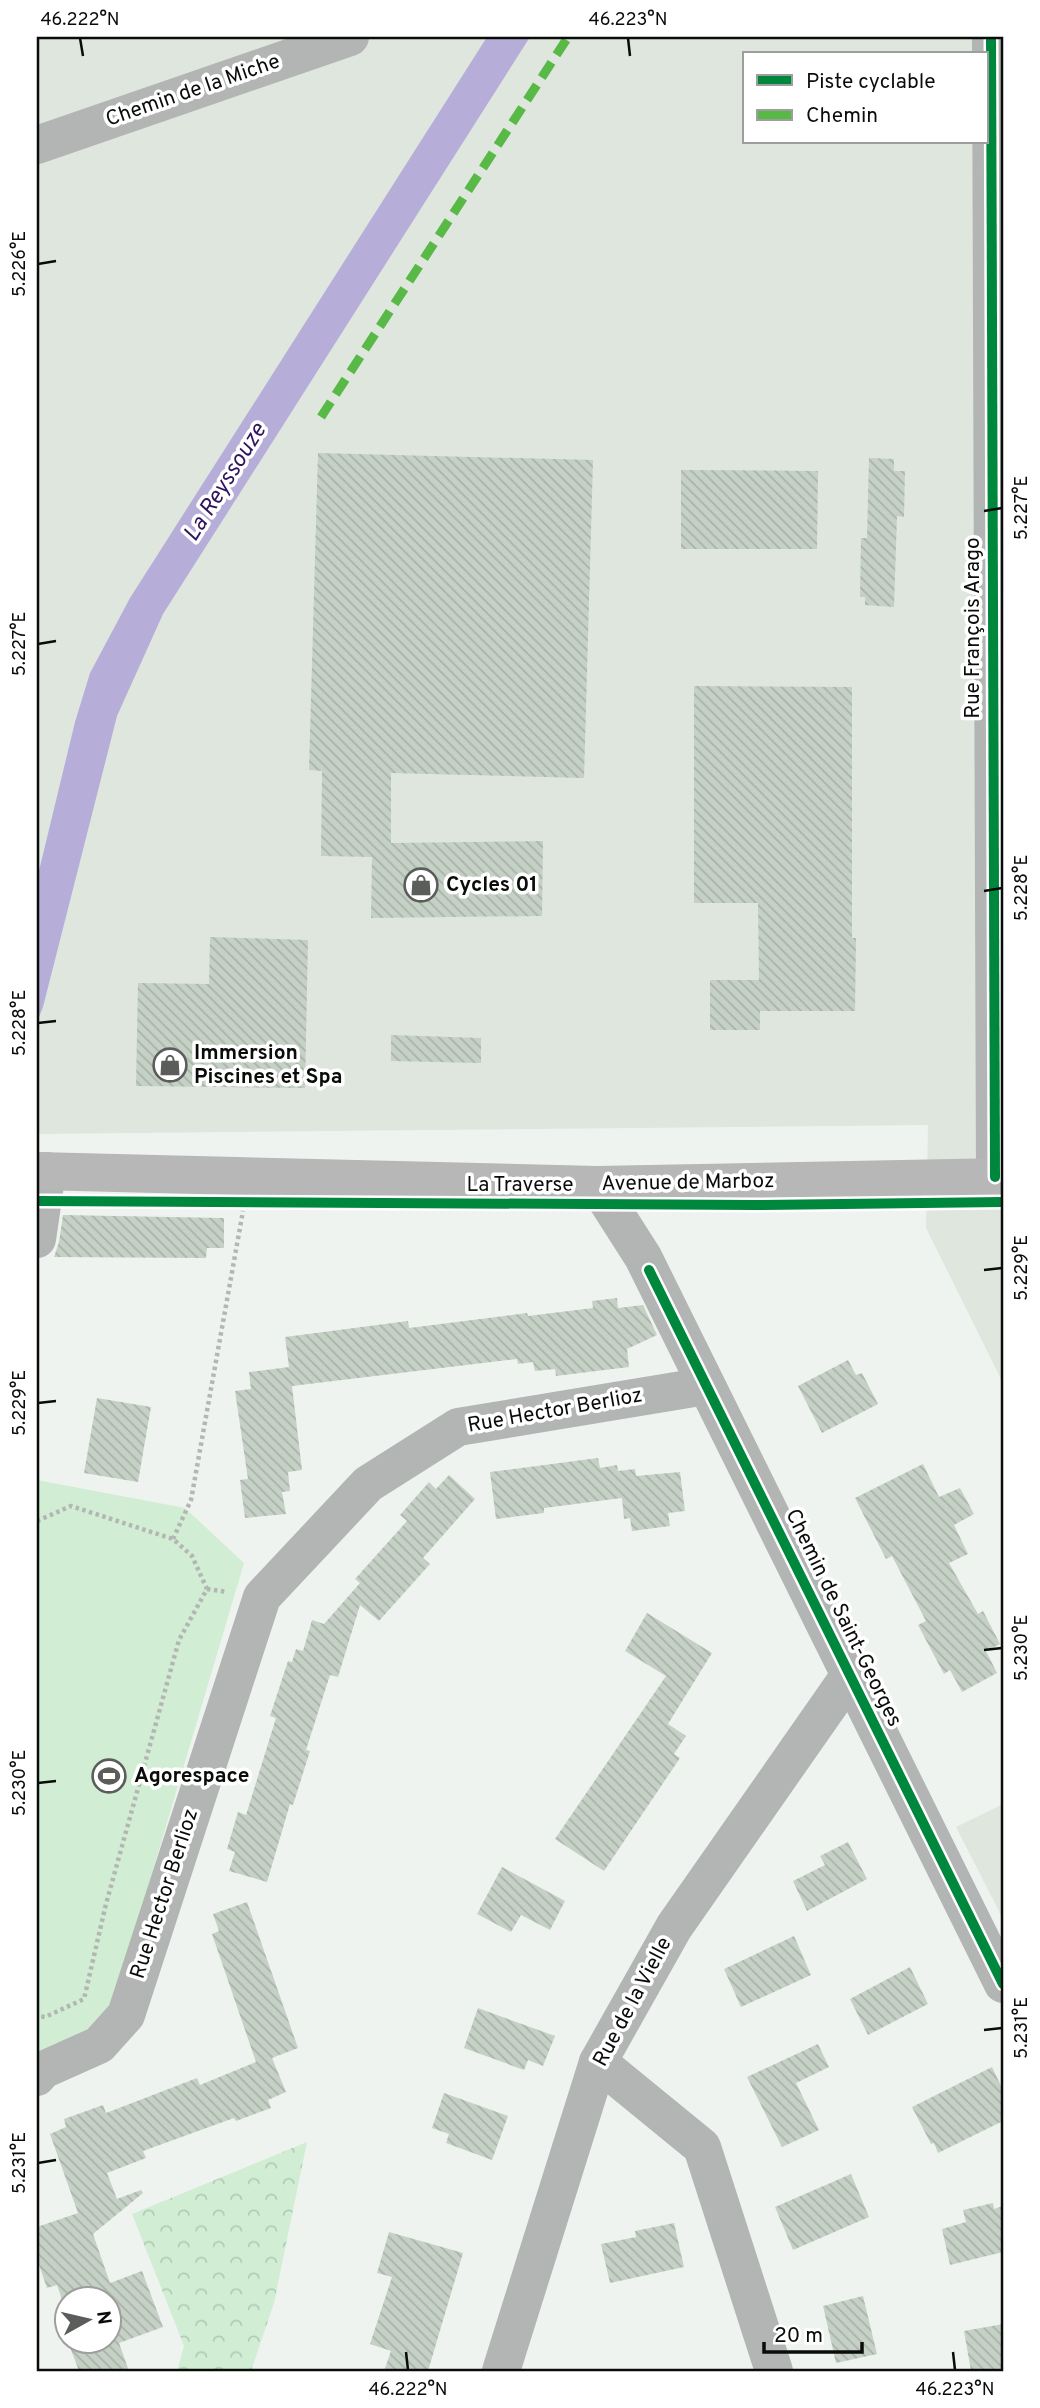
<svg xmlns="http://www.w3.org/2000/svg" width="1040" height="2408" font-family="Overpass,sans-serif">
<defs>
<pattern id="park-crowns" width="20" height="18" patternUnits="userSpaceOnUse" patternTransform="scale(1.75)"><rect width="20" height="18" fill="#d1eed4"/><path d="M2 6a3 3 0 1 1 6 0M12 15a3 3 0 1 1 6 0" fill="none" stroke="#b2cbb5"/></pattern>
<pattern id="building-back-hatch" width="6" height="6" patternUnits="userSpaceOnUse" patternTransform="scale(1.75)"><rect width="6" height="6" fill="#c6d1c6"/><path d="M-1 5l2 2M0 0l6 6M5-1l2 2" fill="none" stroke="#a9b2a9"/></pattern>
</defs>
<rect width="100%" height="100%" fill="#eff3ef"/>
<g fill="#dee6de" fill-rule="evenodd">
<path d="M37,37H1003V1383L926,1228L928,1125L37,1134ZM744,54H986V142H744Z"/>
<polygon points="1003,1804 1003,1919 956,1827"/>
</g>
<polygon fill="url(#park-crowns)" points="307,2142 274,2303 251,2371 177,2371 184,2346 132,2214"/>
<polygon fill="#d1eed4" points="37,1480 185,1508 244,1563 118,1988 105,2015 88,2034 37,2056"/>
<polygon fill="#b6aed8" points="487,37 530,37 163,614 117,716 43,1007 37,1022 37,879 75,722 90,673 130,598"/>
<g fill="url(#building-back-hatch)">
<polygon points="318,453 593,460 584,778 391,773 391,843 543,841 542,916 371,918 372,857 321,856 322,771 309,770"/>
<polygon points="869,458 894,459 894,471 905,471 904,517 897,516 894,607 865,605 865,597 860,597 861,538 867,538"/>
<polygon points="681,470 818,471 817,549 681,549"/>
<polygon points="694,686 852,687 852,938 856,938 855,1011 760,1011 760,1030 710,1030 710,980 759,980 758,903 694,903"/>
<polygon points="210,937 308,940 305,1088 136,1086 138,983 209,984"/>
<polygon points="391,1035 481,1038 481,1063 391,1061"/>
<polygon points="63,1215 224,1218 224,1248 207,1248 206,1258 54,1257 59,1242"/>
<polygon points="617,1298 618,1308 643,1305 657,1335 627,1349 629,1367 556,1376 555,1369 535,1371 533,1362 518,1364 517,1359 292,1386 302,1470 288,1472 290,1491 282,1492 286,1514 245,1518 240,1480 248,1479 235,1391 251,1389 249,1372 289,1367 285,1337 408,1321 409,1328 527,1313 528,1316 593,1308 592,1301"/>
<polygon points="848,1360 856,1375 862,1373 878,1404 822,1433 798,1386"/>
<polygon points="97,1398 151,1407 138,1482 84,1473"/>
<polygon points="598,1458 600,1468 617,1465 618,1471 635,1469 636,1476 680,1472 685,1511 668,1513 670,1526 632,1531 630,1518 624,1519 622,1498 544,1508 544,1513 496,1519 490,1472"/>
<polygon points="923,1464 939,1497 960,1488 974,1514 954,1525 968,1554 949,1563 978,1614 983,1611 1000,1644 986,1651 997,1673 962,1692 950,1670 944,1674 918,1625 926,1621 892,1556 886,1559 855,1498"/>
<polygon points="449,1475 475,1499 423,1558 430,1564 379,1621 360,1605 338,1677 330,1675 306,1750 310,1751 293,1805 290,1804 267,1882 229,1871 235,1852 227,1849 238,1812 246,1815 276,1718 270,1716 288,1661 292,1662 296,1649 303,1651 312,1620 324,1624 360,1583 355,1579 407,1521 400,1515 429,1482 436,1489"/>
<polygon points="647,1613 712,1653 668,1724 686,1736 674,1754 680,1758 604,1871 555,1839 666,1676 625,1651"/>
<polygon points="848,1842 867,1879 807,1911 793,1881 825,1865 820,1856"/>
<polygon points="502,1867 565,1901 550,1930 521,1915 511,1932 477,1914"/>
<polygon points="247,1902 298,2048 272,2058 286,2092 268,2100 271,2108 236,2121 234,2118 143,2151 146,2158 107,2173 117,2199 141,2190 143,2193 93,2234 110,2283 142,2271 163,2327 119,2343 129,2371 79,2371 68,2342 108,2342 108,2300 66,2300 66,2311 57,2285 47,2288 37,2259 37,2227 78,2213 50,2134 66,2127 64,2119 103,2105 106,2113 197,2078 200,2085 256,2062 212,1934 219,1931 213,1914"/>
<polygon points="794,1936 811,1975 741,2007 724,1969"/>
<polygon points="910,1967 928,2004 868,2035 850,1999"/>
<polygon points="478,2008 555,2036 543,2066 528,2060 524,2070 464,2048"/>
<polygon points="818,2044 829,2067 796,2083 819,2130 782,2147 747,2077"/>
<polygon points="992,2067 1003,2090 1003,2121 938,2153 934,2143 931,2144 912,2107"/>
<polygon points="444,2093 508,2116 492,2160 446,2143 449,2134 432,2128"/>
<polygon points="851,2174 869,2217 793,2250 775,2207"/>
<polygon points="993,2203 994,2209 1003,2206 1003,2252 950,2265 942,2229 966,2222 963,2210"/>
<polygon points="674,2223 684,2267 610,2283 601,2244 636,2237 635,2231"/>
<polygon points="389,2232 463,2253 428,2371 384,2371 391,2351 370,2344 392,2277 377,2273"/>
<polygon points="863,2296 877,2354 836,2363 823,2306"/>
<polygon points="1003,2324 1003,2369 971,2371 964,2331"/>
</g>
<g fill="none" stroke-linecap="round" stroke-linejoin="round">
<g stroke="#b4b6b4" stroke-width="4.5" stroke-dasharray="3.5 3.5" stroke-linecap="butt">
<polyline points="37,1521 71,1506 173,1539 192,1556 207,1589 179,1640 106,1904 84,1999 45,2017 37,2016"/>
<polyline points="173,1539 191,1500 243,1211"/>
<polyline points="207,1589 227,1592"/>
</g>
<g stroke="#b3b4b4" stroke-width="38">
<polyline points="991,37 995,1177"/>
<polyline points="37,145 350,37"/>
<polyline points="597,1185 643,1257 1003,1984"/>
<polyline points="37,1239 47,1171"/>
<polyline points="598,2062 702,2147 774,2371"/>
<polyline points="37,2077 43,2070 99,2045 126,2015 262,1597 368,1484 458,1427 706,1386"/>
<polyline points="501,2371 598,2062 674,1927 850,1675"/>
</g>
<polyline stroke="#b6b7b6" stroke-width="38" points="37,1171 597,1185 1003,1177"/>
<polyline stroke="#58b947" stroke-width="9" stroke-dasharray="18 9" stroke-linecap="butt" points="321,417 568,37"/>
<defs>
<g id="cycleway">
<polyline points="991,37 995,1177"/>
<polyline points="37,1201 755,1205 1003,1202"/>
<polyline points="649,1270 1003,1984"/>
</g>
</defs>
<use href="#cycleway" stroke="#fff" stroke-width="15"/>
<use href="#cycleway" stroke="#00873e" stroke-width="10"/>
</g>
<path fill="none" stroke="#0a0c0a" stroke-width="2.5" d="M80,38L83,56M628,38L630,56M38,264L56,261M984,511L1002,508M38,644L56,641M984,891L1002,888M38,1023L56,1021M984,1270L1002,1268M38,1403L56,1401M984,1650L1002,1648M38,1783L56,1781M984,2030L1002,2028M38,2163L56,2160M406,2352L408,2370M953,2352L955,2370"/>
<defs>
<symbol id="shop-ring" viewBox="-11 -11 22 22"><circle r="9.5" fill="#fff" stroke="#5a5d5a" stroke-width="1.5"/><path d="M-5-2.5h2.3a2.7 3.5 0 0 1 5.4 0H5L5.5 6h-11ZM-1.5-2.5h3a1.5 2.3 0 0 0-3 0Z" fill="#5a5d5a"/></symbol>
<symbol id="stadium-ring" viewBox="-11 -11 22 22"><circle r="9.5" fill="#fff" stroke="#5a5d5a" stroke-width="1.5"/><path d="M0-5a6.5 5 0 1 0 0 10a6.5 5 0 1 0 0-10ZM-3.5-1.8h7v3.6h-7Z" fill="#5a5d5a"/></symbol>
</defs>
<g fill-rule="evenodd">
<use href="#shop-ring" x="402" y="866" width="38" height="38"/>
<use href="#shop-ring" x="151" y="1046" width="38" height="38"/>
<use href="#stadium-ring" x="90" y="1757" width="38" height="38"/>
</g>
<g text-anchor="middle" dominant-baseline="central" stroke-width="7" stroke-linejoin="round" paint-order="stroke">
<g font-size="21" fill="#0a0c0a" stroke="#fff">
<text transform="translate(193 91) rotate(-19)">Chemin de la Miche</text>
<text transform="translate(973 628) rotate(-90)">Rue François Arago</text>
<text transform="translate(688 1183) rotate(-1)">Avenue de Marboz</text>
<text x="520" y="1185">La Traverse</text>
<text transform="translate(555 1411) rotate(-10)">Rue Hector Berlioz</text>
<text transform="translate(843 1618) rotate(64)">Chemin de Saint-Georges</text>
<text transform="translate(165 1894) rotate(-72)">Rue Hector Berlioz</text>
<text transform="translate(633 2002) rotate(-62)">Rue de la Vielle</text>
</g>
<g font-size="21" font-weight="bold" fill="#0a0c0a" stroke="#fff" text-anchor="start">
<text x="446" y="885">Cycles 01</text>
<text x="194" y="1053">Immersion<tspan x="194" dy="24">Piscines et Spa</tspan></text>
<text x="134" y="1776">Agorespace</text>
</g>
<g font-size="23" font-style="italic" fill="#2f155e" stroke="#fff">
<text transform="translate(226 483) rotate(-58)">La Reyssouze</text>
</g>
</g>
<rect width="1040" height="2408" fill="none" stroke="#ffffff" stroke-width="77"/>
<rect x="743" y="52" width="245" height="91" fill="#ffffff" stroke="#9d9e9d" stroke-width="2"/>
<rect x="757" y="75" width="35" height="10" fill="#00873e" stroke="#9d9e9d" stroke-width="2"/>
<text x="806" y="88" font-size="21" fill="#0a0c0a">Piste cyclable</text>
<rect x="757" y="110" width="35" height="10" fill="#58b947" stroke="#9d9e9d" stroke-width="2"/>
<text x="806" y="122" font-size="21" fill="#0a0c0a">Chemin</text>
<g transform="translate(88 2320) rotate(82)"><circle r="33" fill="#ffffff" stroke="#9d9e9d" stroke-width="2"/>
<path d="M0-5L12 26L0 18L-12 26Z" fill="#5a5d5a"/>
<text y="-10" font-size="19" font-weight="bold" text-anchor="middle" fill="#0a0c0a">N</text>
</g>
<path d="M764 2342v10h98v-10" fill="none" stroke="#0a0c0a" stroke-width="3.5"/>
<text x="774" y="2342" font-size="21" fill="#0a0c0a" stroke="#ffffff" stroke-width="5" paint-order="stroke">20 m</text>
<rect x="38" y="38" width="964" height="2332" fill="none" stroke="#0a0c0a" stroke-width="2.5"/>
<g font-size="18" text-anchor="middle" fill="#0a0c0a">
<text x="80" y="25">46.222°N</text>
<text x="628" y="25">46.223°N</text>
<text transform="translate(19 264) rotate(-90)" y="6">5.226°E</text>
<text transform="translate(1021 508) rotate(-90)" y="6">5.227°E</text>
<text transform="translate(19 644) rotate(-90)" y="6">5.227°E</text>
<text transform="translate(1021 888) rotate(-90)" y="6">5.228°E</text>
<text transform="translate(19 1023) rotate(-90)" y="6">5.228°E</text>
<text transform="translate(1021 1268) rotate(-90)" y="6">5.229°E</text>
<text transform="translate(19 1403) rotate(-90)" y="6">5.229°E</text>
<text transform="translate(1021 1648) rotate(-90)" y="6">5.230°E</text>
<text transform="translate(19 1783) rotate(-90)" y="6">5.230°E</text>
<text transform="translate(1021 2028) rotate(-90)" y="6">5.231°E</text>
<text transform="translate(19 2163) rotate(-90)" y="6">5.231°E</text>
<text x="408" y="2395">46.222°N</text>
<text x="955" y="2395">46.223°N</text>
</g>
</svg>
